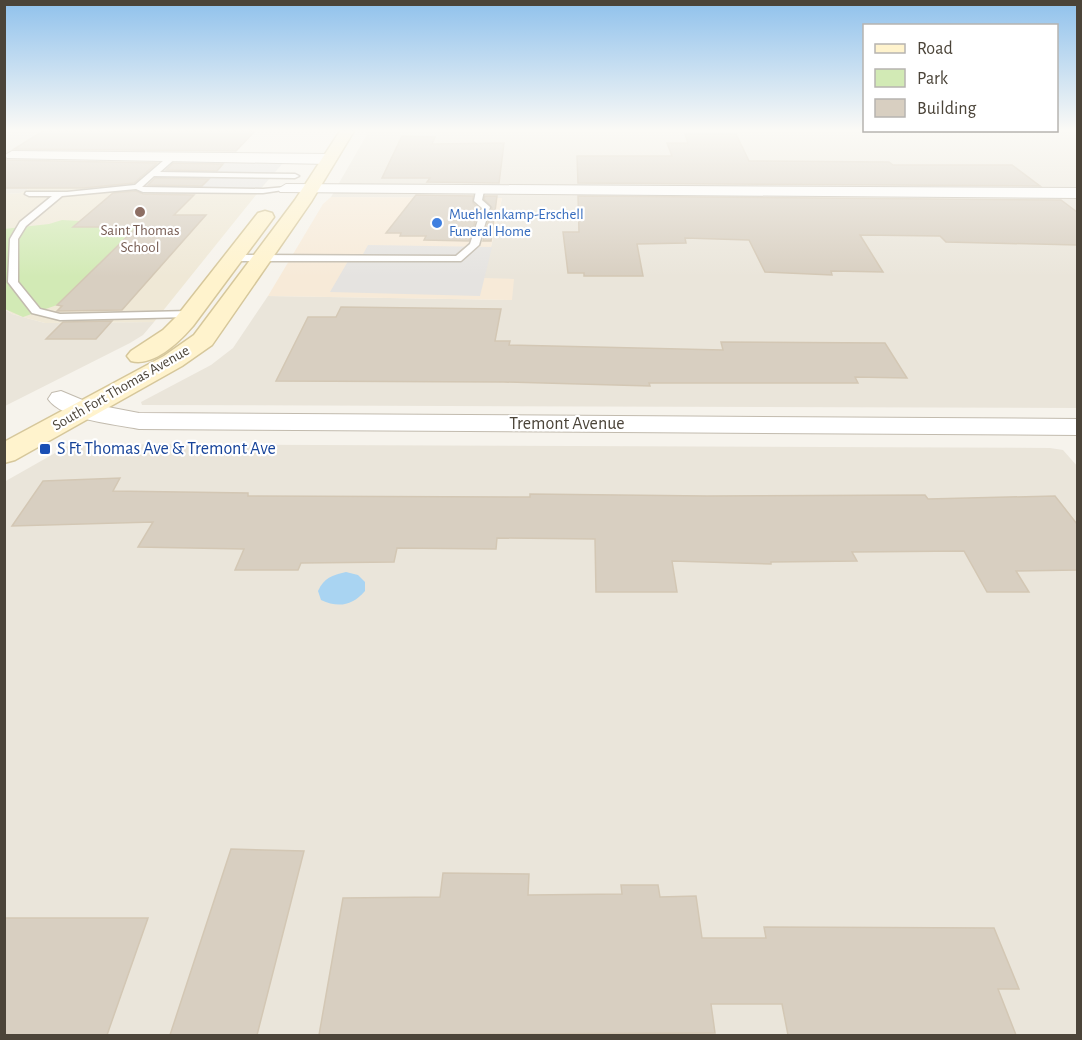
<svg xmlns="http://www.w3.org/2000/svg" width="1082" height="1040" font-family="'Alegreya Sans',sans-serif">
<rect width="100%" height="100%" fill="#f6f3ec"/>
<g fill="#eae5da">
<polygon points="5,131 137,131 95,159 83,160 21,193 5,194"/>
<polygon points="369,131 1077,131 1077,408 142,405 141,402 211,365 233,348 268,296 512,300 484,278 502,198 331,197"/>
<polygon points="4,309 12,314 45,323 154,322 143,335 130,343 5,406"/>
<polygon points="71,444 1050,448 1063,450 1078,467 1077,1035 5,1035 4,482"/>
</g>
<polygon fill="#f7ead8" points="331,197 502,198 484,278 514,279 512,300 268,296 323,204"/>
<polygon fill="#efe8d6" points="95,159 166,160 272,175 154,322 45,323 12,314 5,309 5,194 21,193 83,160"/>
<polygon fill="#d2eab5" points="62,220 80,221 74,227 137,227 57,305 23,317 5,309 4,229 49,224"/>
<g fill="#e5e3e0">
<polygon points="166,160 284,162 260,189 131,188"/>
<polygon points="368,245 492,247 480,296 330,292 351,256 362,256"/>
</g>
<path fill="#a9d4f2" d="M346,572L358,575L365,582V591C352,606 338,608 321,600L318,591C324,578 332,575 346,572Z"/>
<g fill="#d8cfc1" stroke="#d3c7b4" stroke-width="1.5">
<polygon points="43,131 255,131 236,151 14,149"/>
<polygon points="685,134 736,134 749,161 889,162 893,165 1012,165 1040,186 578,183 577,156 672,156 667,143 688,143"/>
<polygon points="402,136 435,137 432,144 504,143 499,183 427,182 430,178 382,178"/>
<polygon points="4,158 7,160 157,163 134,183 84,188 4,188"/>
<polygon points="173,163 223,164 217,171 166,170"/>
<polygon points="155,178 209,179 202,186 148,185"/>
<polygon points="136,191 143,194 194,195 174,215 206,215 122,310 57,311 62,306 57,305 137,227 73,227 113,193"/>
<polygon points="416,195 473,196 473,203 479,209 469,241 424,240 426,236 400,236 401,233 386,233"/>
<polygon points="485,196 497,196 491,241 483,241 492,208 484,199"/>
<polygon points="578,196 1061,200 1077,212 1077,245 946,242 940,236 860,235 883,272 831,271 832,275 765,272 749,240 685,238 686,243 637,244 643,276 584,276 584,273 568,273 563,232 579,232"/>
<polygon points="341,307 501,309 495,341 510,341 509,345 723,350 721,342 885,343 907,378 855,377 858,383 649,383 650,386 504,382 276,381 308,317 336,317"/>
<polygon points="112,321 96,339 46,339 63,322"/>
<polygon points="120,478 113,491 248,493 248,496 530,497 530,494 707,496 925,495 928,499 1055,496 1077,524 1077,570 1016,571 1029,592 987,592 964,551 852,552 857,561 771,562 771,564 672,561 677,592 596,592 595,539 497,538 496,549 397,548 394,562 301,563 298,570 235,570 244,549 138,547 153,522 12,526 43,481"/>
<polygon points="231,849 304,851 257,1035 170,1035"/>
<polygon points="443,873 529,874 528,895 622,894 621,885 658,885 660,897 696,896 702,938 766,938 764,927 994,928 1019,989 998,989 1016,1035 788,1035 782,1004 711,1004 715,1033 319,1035 343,898 440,897"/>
<polygon points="4,918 148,918 107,1035 4,1035"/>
</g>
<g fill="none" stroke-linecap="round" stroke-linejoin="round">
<defs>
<g id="lane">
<polygon points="170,155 177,157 160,172 295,174 299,176 295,178 154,176 142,187 263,189 286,187 290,189 263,193 143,192 136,189 62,196 26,226 18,239 18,282 40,309 60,314 190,311 195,314 190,317 60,320 32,313 8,282 10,239 20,222 52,196 29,196 25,194 26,192 67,192 135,185"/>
<polygon points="480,189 484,191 482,200 490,207 479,245 461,261 234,261 229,258 234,255 456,256 470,244 482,208 474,201 476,191"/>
</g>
<g id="street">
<polygon points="12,151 329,154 337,159 329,164 7,158 5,155"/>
<polygon points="286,184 1078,188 1078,198 280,192 278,189"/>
<path d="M61,391L92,404L139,413L1078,419V435L139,429C115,424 62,420 48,399L52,393Z"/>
</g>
<g id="secondary">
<polygon points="340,131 354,131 311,202 212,345 182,366 15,460 4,463 4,442 164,356 194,335 295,200"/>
<path d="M265,211L272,213L274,217L193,326C179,342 154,367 131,361L127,356L131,351L163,330L177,316L258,213Z"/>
</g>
</defs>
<use href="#lane" stroke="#c2bbae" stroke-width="3"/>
<use href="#street" stroke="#c2bbae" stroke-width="2"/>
<use href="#secondary" stroke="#d6c79b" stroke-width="3"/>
<use href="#lane" fill="#fff" fill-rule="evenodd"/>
<use href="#street" fill="#fff" fill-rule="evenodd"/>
<use href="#secondary" fill="#fff3cd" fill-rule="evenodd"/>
</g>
<linearGradient id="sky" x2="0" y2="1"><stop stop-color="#8fc1ec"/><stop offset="0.47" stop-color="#fbfaf6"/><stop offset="1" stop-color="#fbfaf6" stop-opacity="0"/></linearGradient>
<rect width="1082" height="277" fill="url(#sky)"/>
<circle fill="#8d6e63" stroke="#fff" stroke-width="2" cx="140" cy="212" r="6"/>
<circle fill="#3f7fe0" stroke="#fff" stroke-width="2" cx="437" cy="223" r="6"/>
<rect fill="#1a4fb4" stroke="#fff" stroke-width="2" x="39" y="443" width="12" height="12" rx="3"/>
<g text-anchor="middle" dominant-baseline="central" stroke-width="4.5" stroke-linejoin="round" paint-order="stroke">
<g font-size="15" fill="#366cbe" stroke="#fff" text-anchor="start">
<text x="449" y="214">Muehlenkamp-Erschell<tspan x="449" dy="17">Funeral Home</tspan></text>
</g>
<g font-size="15" fill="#785e54" stroke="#fff">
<text x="140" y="230">Saint Thomas<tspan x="140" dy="17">School</tspan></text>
</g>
<g font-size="15" fill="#4b4439" stroke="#fff">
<text transform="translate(121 388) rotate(-30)">South Fort Thomas Avenue</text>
</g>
<g font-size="18" fill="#4b4439" stroke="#fff">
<text x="567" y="424">Tremont Avenue</text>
</g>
<g font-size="18" fill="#164399" stroke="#fff" text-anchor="start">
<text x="57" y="449">S Ft Thomas Ave &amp; Tremont Ave</text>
</g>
</g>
<rect width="1082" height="1040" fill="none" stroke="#4b4439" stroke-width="12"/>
<rect x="863" y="24" width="195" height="108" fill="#ffffff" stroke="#b7b4b0" stroke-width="1.5"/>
<rect x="875" y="44" width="30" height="9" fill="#fff3cd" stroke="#b7b4b0" stroke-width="1.5"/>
<text x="917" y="54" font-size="18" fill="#4b4439">Road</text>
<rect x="875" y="69" width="30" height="18" fill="#d2eab5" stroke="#b7b4b0" stroke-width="1.5"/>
<text x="917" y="84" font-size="18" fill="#4b4439">Park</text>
<rect x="875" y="99" width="30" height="18" fill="#d8cfc1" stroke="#b7b4b0" stroke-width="1.5"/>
<text x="917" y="114" font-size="18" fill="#4b4439">Building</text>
</svg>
